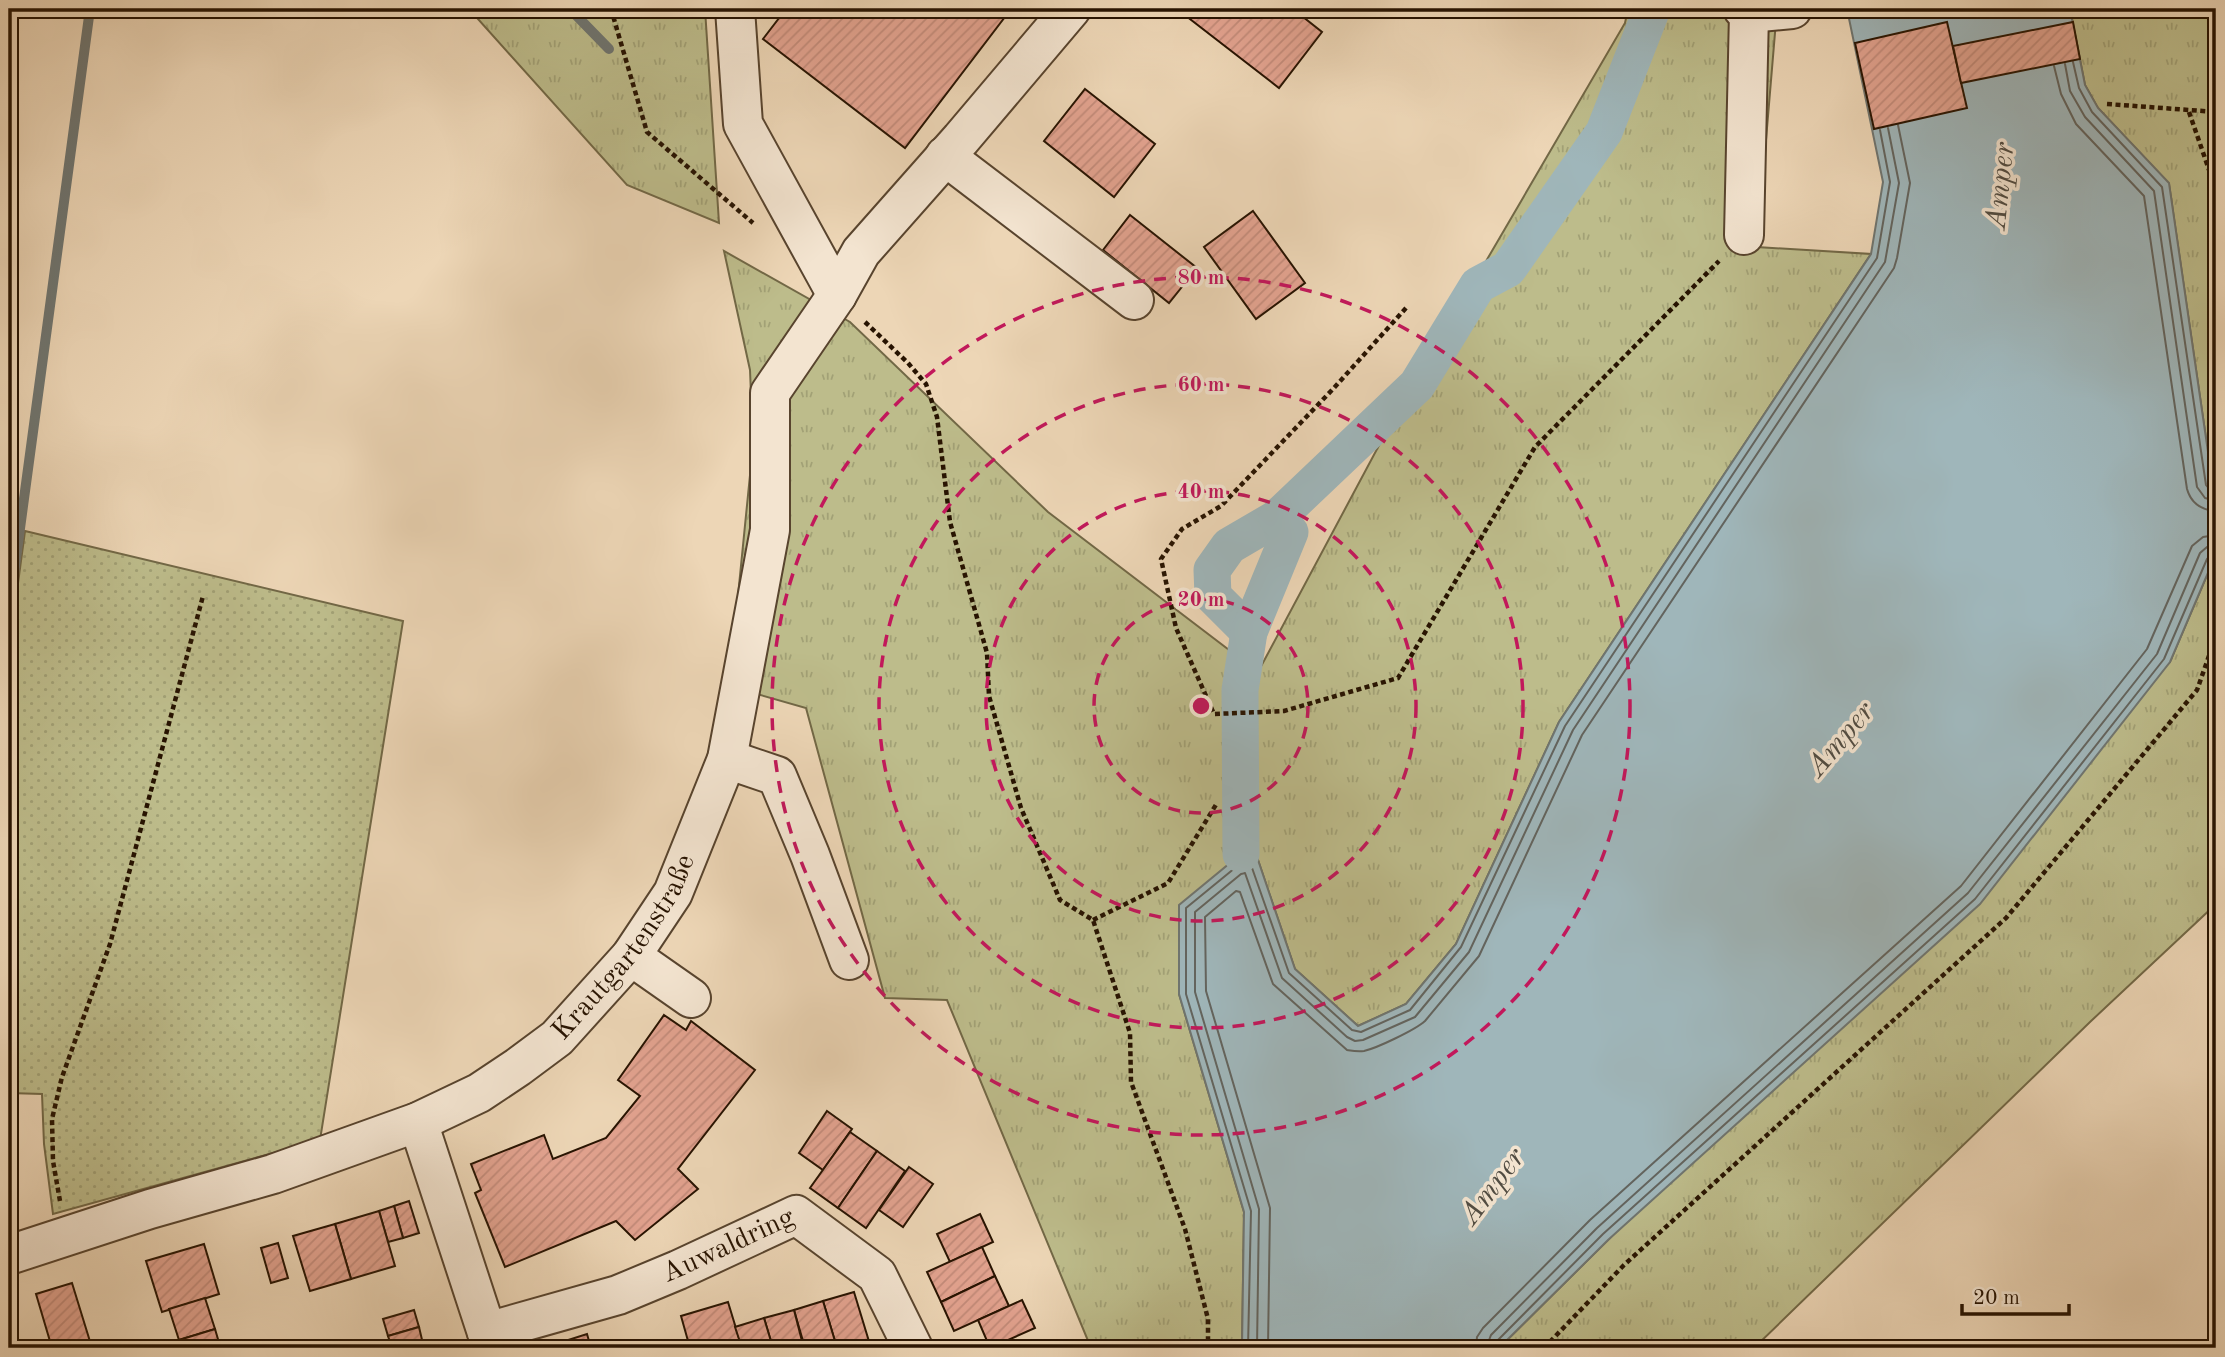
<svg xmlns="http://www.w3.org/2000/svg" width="2225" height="1357" font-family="'Old Standard TT',serif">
<defs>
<pattern id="grass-tufts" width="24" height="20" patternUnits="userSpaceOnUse" patternTransform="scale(1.75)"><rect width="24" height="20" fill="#bdbc8b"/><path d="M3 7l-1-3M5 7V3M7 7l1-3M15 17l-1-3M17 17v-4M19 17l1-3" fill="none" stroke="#a2a176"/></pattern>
<pattern id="garden-dots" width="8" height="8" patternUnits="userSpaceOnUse" patternTransform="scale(1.75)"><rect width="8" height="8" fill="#bdbc8b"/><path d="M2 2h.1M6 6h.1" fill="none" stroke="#a2a176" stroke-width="1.8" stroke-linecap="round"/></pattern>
<pattern id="building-hatch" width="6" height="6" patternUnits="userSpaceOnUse" patternTransform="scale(1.75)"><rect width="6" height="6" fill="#e3a390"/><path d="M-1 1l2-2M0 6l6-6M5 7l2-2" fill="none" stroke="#c38b7a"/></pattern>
</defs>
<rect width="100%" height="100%" fill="#edd6b6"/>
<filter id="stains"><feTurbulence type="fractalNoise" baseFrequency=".00286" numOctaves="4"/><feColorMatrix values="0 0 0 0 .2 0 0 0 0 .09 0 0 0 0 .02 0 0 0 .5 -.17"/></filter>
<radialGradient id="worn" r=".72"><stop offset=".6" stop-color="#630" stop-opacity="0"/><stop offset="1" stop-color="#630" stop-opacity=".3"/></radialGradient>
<g fill="url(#grass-tufts)" stroke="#726846" stroke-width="2">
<polygon points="469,9 705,9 719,223 627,185"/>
<polygon points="1628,9 1777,9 1757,247 1871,254 1559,722 1456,944 1406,1004 1358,1026 1295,969 1258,860 1179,994 1244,1212 1242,1348 1091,1348 947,1000 885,998 806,708 729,686 753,445 750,370 724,251 850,322 1048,512 1258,672 1384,436 1625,23"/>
<polygon points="2070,9 2216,9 2216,507 2169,184 2098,108 2085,85"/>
<polygon points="2216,554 2216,904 2090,1022 1754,1348 1499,1348 1608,1240 2170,662"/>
</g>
<polygon fill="url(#garden-dots)" stroke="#726846" stroke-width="2" points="25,531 403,621 320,1140 53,1214 44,1144 42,1094 9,1093 9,650"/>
<polygon fill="#9fb6ba" stroke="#6f7570" stroke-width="2" points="1847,9 2070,9 2085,85 2098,108 2169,183 2216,507 2216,554 2170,662 1980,904 1608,1240 1499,1348 1242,1348 1244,1212 1179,994 1179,905 1241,854 1258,860 1295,969 1358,1026 1406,1004 1456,944 1559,722 1871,254 1883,182"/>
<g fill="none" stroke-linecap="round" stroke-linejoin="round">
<g stroke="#63645e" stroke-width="2">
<polyline points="2073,62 2079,88 2092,112 2162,187 2206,485 2210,490 2216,492"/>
<polyline points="2065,64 2070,91 2085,117 2154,191 2197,487 2205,498 2216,501"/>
<path d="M2054,66L2061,94L2076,124L2144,196L2187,489C2191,503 2201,510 2216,511"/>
<polyline points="1248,1348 1251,1211 1186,994 1186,908 1241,863 1251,865 1289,973 1352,1030 1361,1032 1410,1010 1461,947 1565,726 1877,258 1890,182 1880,130"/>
<polyline points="1257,1348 1259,1209 1195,992 1195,912 1241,874 1245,873 1282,978 1347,1037 1355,1041 1363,1040 1415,1017 1469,952 1573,730 1885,262 1899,183 1888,128"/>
<path d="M1268,1348L1270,1208L1206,991L1205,917L1236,891L1240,892L1273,984L1347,1050C1353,1051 1358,1052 1364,1051C1377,1048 1415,1030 1425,1021L1479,956L1582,735L1894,268L1897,258L1910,183L1898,125"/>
<polyline points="1476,1348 1477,1337 1483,1328 1590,1220 1961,886 2147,649 2192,546 2203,537 2216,535"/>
<polyline points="1486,1348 1491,1335 1597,1228 1968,893 2157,654 2200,553 2207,547 2216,545"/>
<polyline points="1495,1348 1497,1341 1603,1234 1975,899 2164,659 2207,559 2211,555 2216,554"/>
</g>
<g stroke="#6f7570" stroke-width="10">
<polyline points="570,9 609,49"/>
<polyline points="9,610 90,9"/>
</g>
<g stroke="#9fb6ba" stroke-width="37">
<polyline points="1249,632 1213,596 1212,570 1229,546 1277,518"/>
<polyline points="1241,854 1240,690 1249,632 1290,532 1277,518 1417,385 1478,285 1508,269 1604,132 1652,9"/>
</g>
</g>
<g fill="url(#building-hatch)" stroke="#271301" stroke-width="2">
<polygon points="786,9 1011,9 905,148 763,39"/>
<polygon points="1177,9 1293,9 1322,32 1279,88"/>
<polygon points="1947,22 1967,108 1874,129 1855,43"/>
<polygon points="2073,22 2080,59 1961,83 1953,46"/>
<polygon points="1085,89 1155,144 1114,197 1044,141"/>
<polygon points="1253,211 1305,283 1256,319 1204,247"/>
<polygon points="1130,215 1197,268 1169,303 1103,250"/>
<polygon points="664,1015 686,1030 691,1021 755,1070 678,1169 698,1189 635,1240 616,1221 505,1267 475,1193 481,1190 471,1164 544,1135 553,1159 606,1138 640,1096 618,1080"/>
<polygon points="827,1111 852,1129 823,1170 799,1153"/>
<polygon points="850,1132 877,1151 838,1208 810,1188"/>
<polygon points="877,1151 905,1171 866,1228 838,1208"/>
<polygon points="909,1167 933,1184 903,1227 879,1210"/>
<polygon points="409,1201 419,1233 403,1238 394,1206"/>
<polygon points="394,1206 403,1238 388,1242 379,1211"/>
<polygon points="379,1211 395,1266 351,1279 335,1224"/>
<polygon points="980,1214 993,1242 950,1262 937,1234"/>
<polygon points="335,1224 351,1279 310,1291 293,1236"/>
<polygon points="278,1243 288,1278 271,1283 261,1248"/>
<polygon points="204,1244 219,1294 162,1312 146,1261"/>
<polygon points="982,1247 995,1276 941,1302 927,1272"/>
<polygon points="995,1276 1009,1306 954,1331 941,1302"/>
<polygon points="72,1283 92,1348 52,1348 36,1294"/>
<polygon points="854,1292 871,1348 837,1348 823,1301"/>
<polygon points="205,1298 215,1329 179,1340 169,1309"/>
<polygon points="1022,1300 1035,1328 990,1348 978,1320"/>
<polygon points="823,1301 837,1348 805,1348 794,1310"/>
<polygon points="728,1302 742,1348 690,1348 681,1316"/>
<polygon points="414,1310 419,1327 388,1336 383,1319"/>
<polygon points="794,1310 802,1341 773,1348 764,1318"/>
<polygon points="764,1318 773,1348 742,1348 735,1327"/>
<polygon points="419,1327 423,1344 408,1348 392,1348 388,1336"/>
<polygon points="215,1329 220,1346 213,1348 181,1348 179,1340"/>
<polygon points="587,1334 591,1348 543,1348"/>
</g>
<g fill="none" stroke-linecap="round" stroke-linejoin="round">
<defs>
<g id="minor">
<polyline points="735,9 743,124 837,295"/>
<polyline points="1743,9 1749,13 1744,235"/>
<polyline points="1749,13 1792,9"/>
<polyline points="945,156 1134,300"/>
<polyline points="727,759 777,776 810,855 849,960"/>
<polyline points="631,956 691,998"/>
<polyline points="418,1122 492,1348"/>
<path id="s1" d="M9,1255L150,1209L273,1174L418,1122L479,1093L518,1067L557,1038L631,956L673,893L727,759L770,530V393L837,295L861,252L961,139L1071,9"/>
<path id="s2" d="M487,1332L618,1295L678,1270L796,1215L877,1275L913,1348"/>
</g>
</defs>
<use href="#minor" stroke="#58442e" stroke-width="42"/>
<g stroke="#271301" stroke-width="4.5" stroke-dasharray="5 3.5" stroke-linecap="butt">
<polyline points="611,9 647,132 753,223"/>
<polyline points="2107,104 2216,112"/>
<polyline points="2189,112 2216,190"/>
<polyline points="1406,308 1333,389 1221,506 1182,529 1161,559 1176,628 1214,714 1284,711 1398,678 1535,447 1719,261"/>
<polyline points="865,322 908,363 926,384 937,417 950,522 987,653 989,696 1021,808 1060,900 1093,920 1130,1033 1131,1082 1185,1229 1208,1319 1208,1348"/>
<polyline points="1093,920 1168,883 1217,803"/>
<polyline points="60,1201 53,1161 52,1119 62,1077 110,944 203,596"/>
<polyline points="1544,1348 1624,1265 2006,918 2197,690 2216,636"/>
</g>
<use href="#minor" stroke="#f3e4d0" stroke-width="38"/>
</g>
<g fill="none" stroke="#c2185b" stroke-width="3.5" stroke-dasharray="12 9">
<circle cx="1201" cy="706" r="107"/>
<circle cx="1201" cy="706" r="215"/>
<circle cx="1201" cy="706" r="322"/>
<circle cx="1201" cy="706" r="429"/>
</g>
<g text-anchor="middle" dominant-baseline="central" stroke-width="7" stroke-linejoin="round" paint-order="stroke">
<g font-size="28" fill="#271301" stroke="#f3e4d0">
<text stroke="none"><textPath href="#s1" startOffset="707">Krautgartenstraße</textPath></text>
<text stroke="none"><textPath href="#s2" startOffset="257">Auwaldring</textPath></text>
</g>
<g font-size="30" font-style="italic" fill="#514c42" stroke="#f3e4d0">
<text transform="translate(2001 186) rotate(-84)">Amper</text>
<text transform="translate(1841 740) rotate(-50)">Amper</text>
<text transform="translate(1493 1187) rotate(-53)">Amper</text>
</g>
</g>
<circle cx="1201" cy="706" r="10" fill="#c2185b" stroke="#f3e4d0" stroke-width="3.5"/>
<g font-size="21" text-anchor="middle" font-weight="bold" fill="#c2185b" stroke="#f3e4d0" stroke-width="7" stroke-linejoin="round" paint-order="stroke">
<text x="1201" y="284">80 m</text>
<text x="1201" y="391">60 m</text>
<text x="1201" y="498">40 m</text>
<text x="1201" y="606">20 m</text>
</g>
<rect width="2225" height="1357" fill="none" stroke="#edd6b6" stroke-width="35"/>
<rect x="10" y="10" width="2204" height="1336" fill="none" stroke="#271301" stroke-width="3.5"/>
<rect x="18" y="18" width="2190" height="1322" fill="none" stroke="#271301" stroke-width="2"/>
<path d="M1962 1304v10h107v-10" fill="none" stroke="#271301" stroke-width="3.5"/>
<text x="1973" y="1304" font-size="21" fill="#271301" stroke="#f3e4d0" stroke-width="5" paint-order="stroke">20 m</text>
<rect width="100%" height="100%" filter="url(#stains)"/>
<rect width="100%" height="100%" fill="url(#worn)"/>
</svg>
